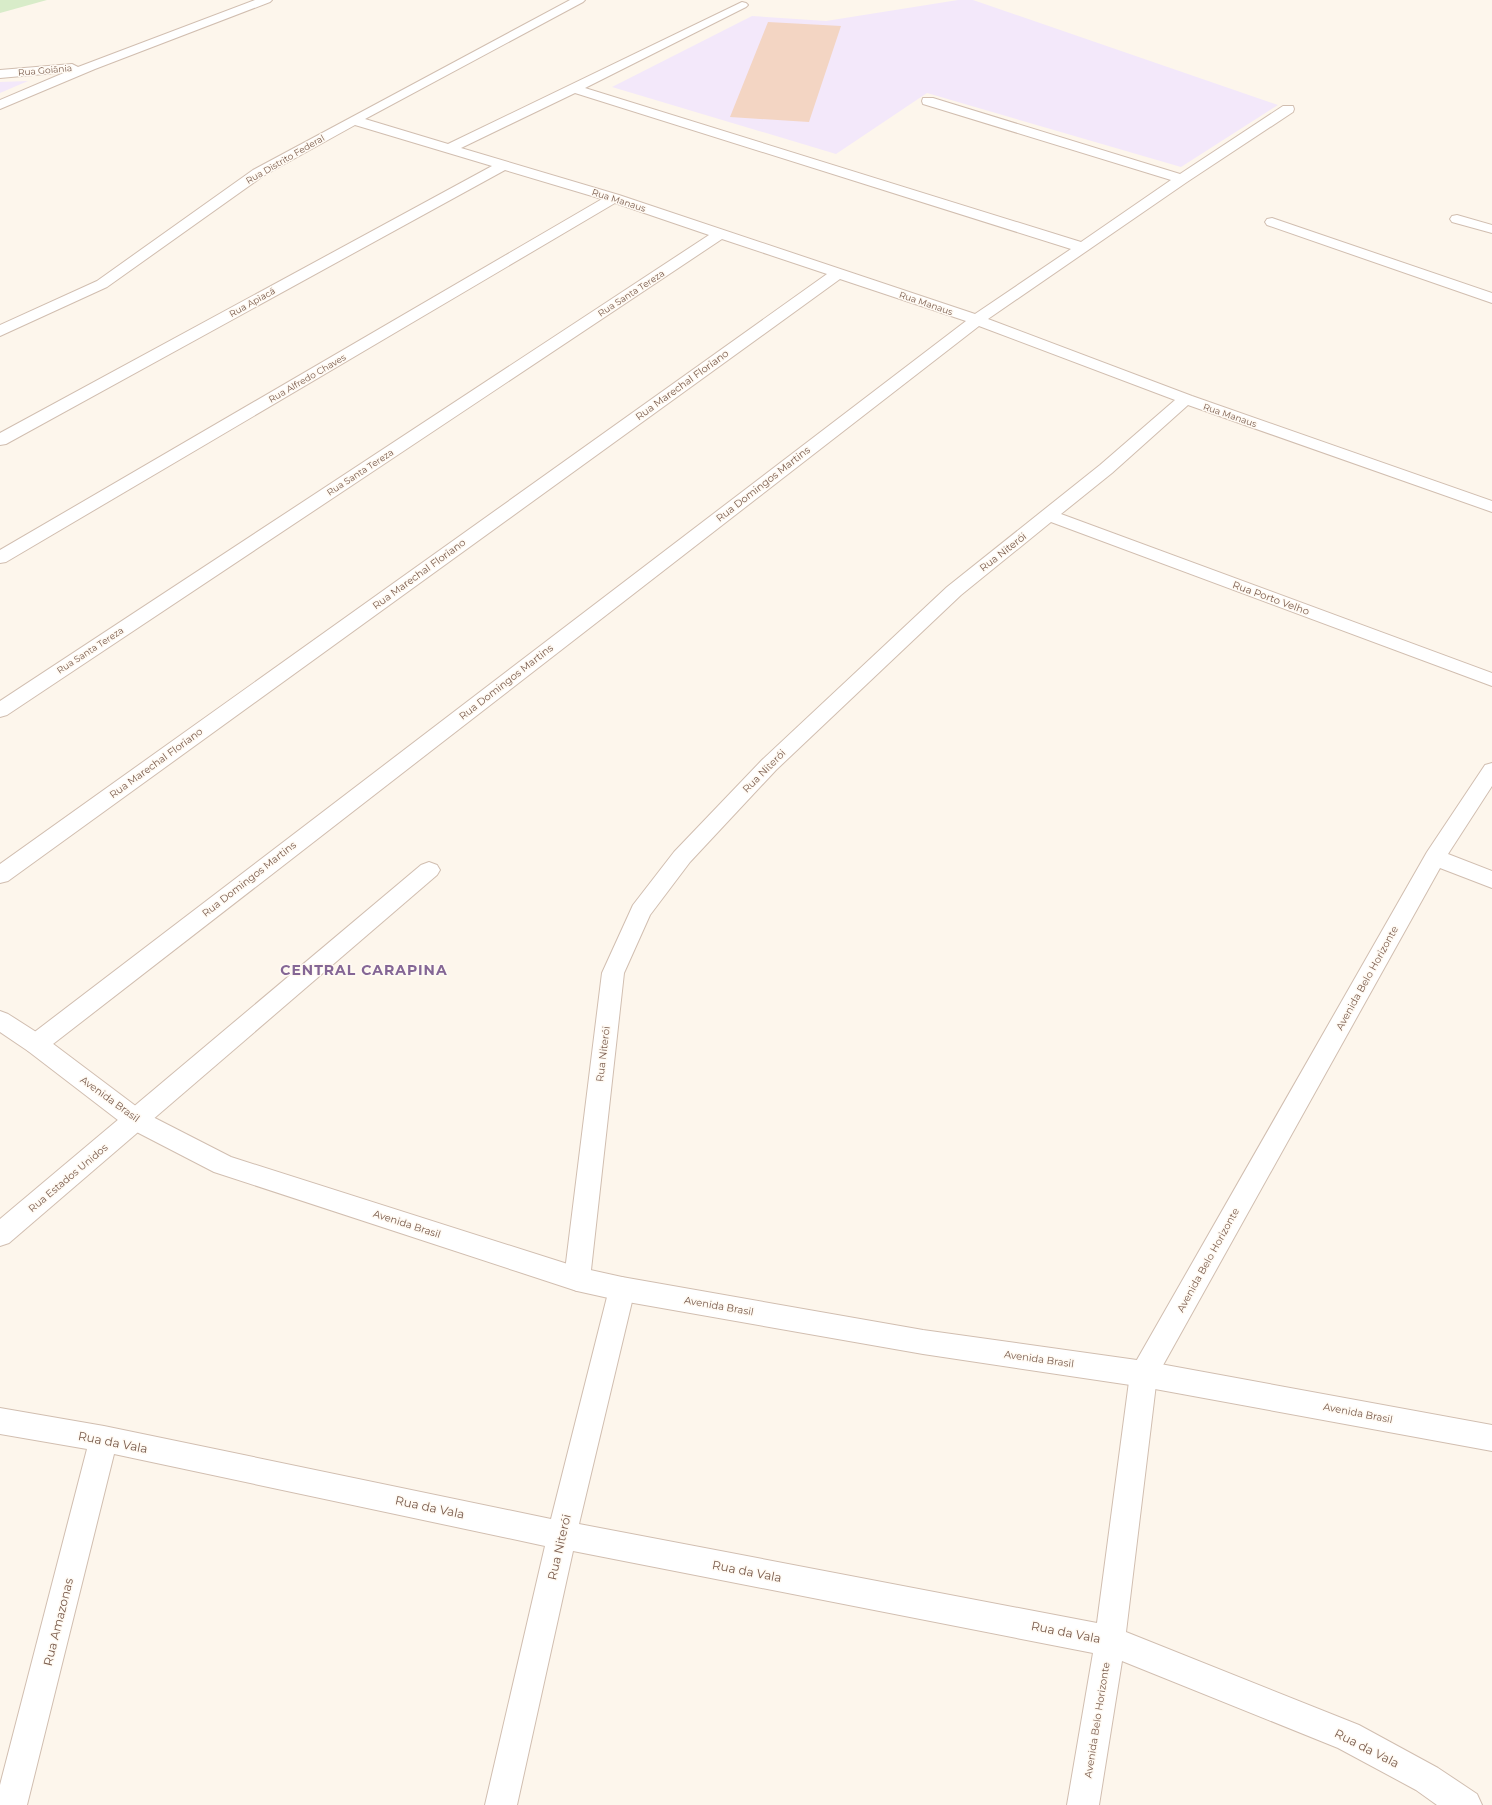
<svg xmlns="http://www.w3.org/2000/svg" width="1492" height="1805" font-family="Montserrat,sans-serif">
<rect width="100%" height="100%" fill="#fdf6ec"/>
<g fill="#f3e8fa">
<polygon points="958,0 973,0 1278,105 1181,167 927,93 836,154 612,87 752,16 826,21"/>
<polygon points="28,81 0,93 0,82"/>
</g>
<polygon fill="#d8ecc9" points="0,0 47,0 0,13"/>
<polygon fill="#f3d5c3" points="768,22 841,26 809,122 730,117"/>
<g fill="none" stroke-linecap="round" stroke-linejoin="round">
<defs>
<g id="service">
<polygon points="1457,215 1492,225 1492,233 1452,222 1450,219 1452,216"/>
<polygon points="1272,218 1492,293 1492,303 1267,225 1265,222 1267,219"/>
</g>
<g id="minor">
<polygon points="255,0 272,0 270,2 95,69 0,109 0,100 66,72 0,78 0,70 72,64 78,67"/>
<path d="M570,0H585L583,2L365,119L448,144L742,2L746,3L748,5L746,7L585,88L1081,242L1171,180L923,104L922,101L923,98H933L1180,174L1283,106H1293L1294,109L1293,112L1187,182L988,319L1192,396L1492,501V512L1188,405L1112,473L1061,514L1492,673V686L1051,522L961,595L776,770L690,862L650,915L624,973L590,1279L586,1287L577,1291L568,1287L564,1279L602,973L633,905L674,852L762,760L947,587L1100,465L1175,400L979,326L44,1051L36,1053L28,1051L24,1044L28,1037L966,321L840,279L8,881L0,883V864L827,274L722,239L7,715L0,717V701L709,235L615,203L6,562L0,563V550L602,199L505,170L6,444L0,445V433L492,166L355,125L263,176L107,287L0,336V325L97,281L253,170ZM575,93L1071,249L975,314L619,195L461,148Z"/>
<polygon points="1492,763 1492,786 1448,854 1492,871 1492,888 1440,868 1157,1376 1126,1632 1359,1725 1438,1768 1477,1794 1482,1805 1437,1805 1416,1790 1338,1748 1122,1661 1099,1805 1067,1805 1093,1653 573,1551 517,1805 485,1805 545,1546 114,1454 27,1805 0,1805 0,1785 87,1449 0,1434 0,1408 104,1426 551,1519 609,1289 613,1281 622,1277 631,1281 635,1289 579,1524 1097,1623 1130,1374 1134,1365 1427,852 1485,765"/>
<polygon points="429,862 437,865 440,870 437,875 9,1243 0,1246 0,1219 421,865"/>
</g>
<polygon id="tertiary" points="0,1011 8,1014 44,1037 145,1113 231,1157 577,1267 622,1277 923,1330 1144,1361 1492,1425 1492,1451 1144,1387 923,1354 622,1301 577,1291 214,1172 127,1127 28,1051 0,1032"/>
</defs>
<use href="#service" stroke="#d1beb0" stroke-width="2"/>
<use href="#minor" stroke="#d1beb0" stroke-width="2"/>
<use href="#tertiary" stroke="#d1beb0" stroke-width="2"/>
<use href="#service" fill="#fff" fill-rule="evenodd"/>
<use href="#minor" fill="#fff" fill-rule="evenodd"/>
<use href="#tertiary" fill="#fff" fill-rule="evenodd"/>
</g>
<g text-anchor="middle" dominant-baseline="central" stroke-width="3" stroke-linejoin="round" paint-order="stroke">
<g font-size="9" fill="#7a5c4d" stroke="#fffaf3">
<text transform="translate(45 70) rotate(-5)">Rua Goiânia</text>
<text transform="translate(285 159) rotate(-30)">Rua Distrito Federal</text>
<text transform="translate(619 200) rotate(18)">Rua Manaus</text>
<text transform="translate(631 293) rotate(-33)">Rua Santa Tereza</text>
<text transform="translate(252 302) rotate(-29)">Rua Apiacá</text>
<text transform="translate(926 303) rotate(19)">Rua Manaus</text>
<text transform="translate(307 378) rotate(-30)">Rua Alfredo Chaves</text>
<text transform="translate(1230 415) rotate(19)">Rua Manaus</text>
<text transform="translate(360 472) rotate(-33)">Rua Santa Tereza</text>
<text transform="translate(90 650) rotate(-33)">Rua Santa Tereza</text>
</g>
<g font-size="10" fill="#7a5c4d" stroke="#fffaf3">
<text transform="translate(682 385) rotate(-36)">Rua Marechal Floriano</text>
<text transform="translate(763 484) rotate(-38)">Rua Domingos Martins</text>
<text transform="translate(1003 552) rotate(-38)">Rua Niterói</text>
<text transform="translate(419 574) rotate(-36)">Rua Marechal Floriano</text>
<text transform="translate(1271 598) rotate(20)">Rua Porto Velho</text>
<text transform="translate(506 682) rotate(-38)">Rua Domingos Martins</text>
<text transform="translate(156 763) rotate(-36)">Rua Marechal Floriano</text>
<text transform="translate(764 771) rotate(-45)">Rua Niterói</text>
<text transform="translate(249 879) rotate(-38)">Rua Domingos Martins</text>
<text transform="translate(1367 978) rotate(-61)">Avenida Belo Horizonte</text>
<text transform="translate(603 1054) rotate(-83)">Rua Niterói</text>
<text transform="translate(110 1099) rotate(36)">Avenida Brasil</text>
<text transform="translate(68 1178) rotate(-40)">Rua Estados Unidos</text>
<text transform="translate(407 1224) rotate(18)">Avenida Brasil</text>
<text transform="translate(1208 1260) rotate(-61)">Avenida Belo Horizonte</text>
<text transform="translate(719 1306) rotate(10)">Avenida Brasil</text>
<text transform="translate(1039 1359) rotate(8)">Avenida Brasil</text>
<text transform="translate(1358 1413) rotate(11)">Avenida Brasil</text>
<text transform="translate(1097 1720) rotate(-81)">Avenida Belo Horizonte</text>
</g>
<g font-size="12" fill="#7a5c4d" stroke="#fffaf3">
<text transform="translate(113 1442) rotate(11)">Rua da Vala</text>
<text transform="translate(430 1507) rotate(12)">Rua da Vala</text>
<text transform="translate(559 1547) rotate(-77)">Rua Niterói</text>
<text transform="translate(747 1571) rotate(11)">Rua da Vala</text>
<text transform="translate(58 1622) rotate(-76)">Rua Amazonas</text>
<text transform="translate(1066 1632) rotate(11)">Rua da Vala</text>
<text transform="translate(1367 1748) rotate(27)">Rua da Vala</text>
</g>
<g font-size="14" font-weight="bold" letter-spacing="1" fill="#846695" stroke="#fffaf3">
<text x="364" y="970">CENTRAL CARAPINA</text>
</g>
</g>
</svg>
